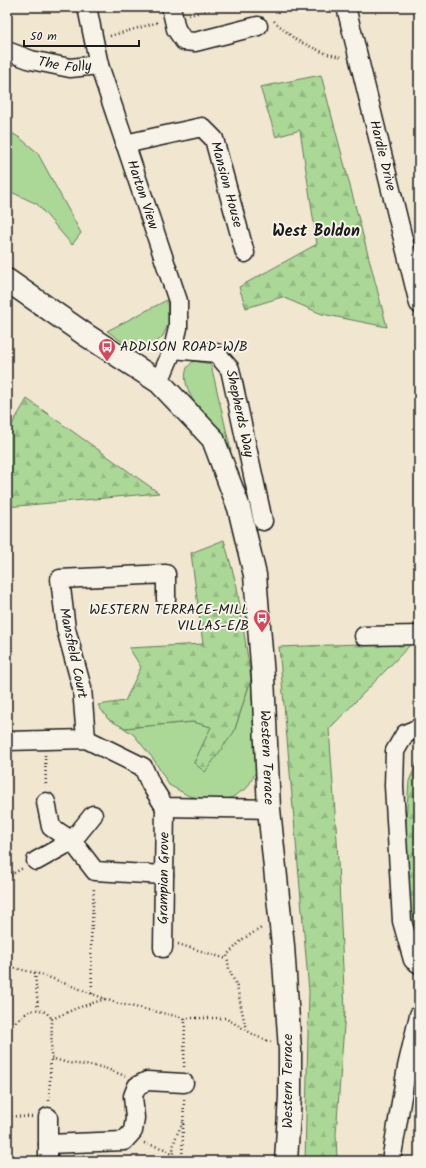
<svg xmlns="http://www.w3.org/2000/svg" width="426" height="1168" font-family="Kalam,sans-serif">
<defs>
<pattern id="forest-firs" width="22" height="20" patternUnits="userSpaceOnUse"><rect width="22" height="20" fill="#abd897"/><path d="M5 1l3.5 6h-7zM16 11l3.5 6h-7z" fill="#93b982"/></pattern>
</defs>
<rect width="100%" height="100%" fill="#f1e6d0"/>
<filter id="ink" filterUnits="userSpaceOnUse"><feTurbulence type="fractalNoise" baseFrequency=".025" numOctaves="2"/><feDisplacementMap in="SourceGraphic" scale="8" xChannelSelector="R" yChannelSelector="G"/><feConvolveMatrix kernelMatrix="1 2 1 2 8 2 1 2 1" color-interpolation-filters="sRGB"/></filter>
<g filter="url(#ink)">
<g fill="#abd897" stroke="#647a5a">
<polygon points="7,130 20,138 37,152 81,233 72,245 37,204 7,190"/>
<polygon points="167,300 169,322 163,336 150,348 133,349 107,331"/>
<path d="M193,361L206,363L211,365L231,451C217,433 177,392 187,368C188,366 192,363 193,361Z"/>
<polygon points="251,679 256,772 247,788 231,798 213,801 189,796 169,785 154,760 134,735 124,728 193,722 212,727 194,763 234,732"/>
</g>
<g fill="url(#forest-firs)" stroke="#647a5a">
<polygon points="321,75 387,327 322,314 282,297 246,308 239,287 317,244 300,130 276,137 260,87"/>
<polygon points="27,399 159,493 7,507 7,433"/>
<polygon points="224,540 237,587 251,679 234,732 205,772 194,763 211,727 193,722 124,728 108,719 98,705 125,701 141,667 129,648 203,644 191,553"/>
<polygon points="413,642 329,729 337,840 345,1012 336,1134 337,1161 305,1161 309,991 279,647"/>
<polygon points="419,758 419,937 413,928 404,846 409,781"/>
</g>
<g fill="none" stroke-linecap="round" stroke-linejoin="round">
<defs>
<g id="minor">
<path id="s1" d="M87,7L99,65L178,301V328L173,349L159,382"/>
<polyline points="171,7 176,29 184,41 195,42 258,26"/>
<path id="s2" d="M346,7L419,304"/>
<path id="s3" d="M7,51L31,60L70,68L99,65"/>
<path id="s4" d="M125,144L202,127L214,139L245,253"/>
<path id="s5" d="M173,349L216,353L230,369L263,521"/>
<polyline points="364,636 419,635"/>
<polyline points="419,728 405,734 395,751 394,786 402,921 413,960 419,964"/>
<polyline points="86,739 82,688 66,629 60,579 166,574 166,600"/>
<polyline points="7,741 86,739 143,767 151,785 165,807 269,809"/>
<polyline points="46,802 51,827 72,841 95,871 164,875"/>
<polyline points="36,861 72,841 93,815"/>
<path id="s6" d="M163,948L165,807"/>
<polyline points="48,1144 124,1141 133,1131 135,1118 133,1096 137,1086 147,1081 184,1083"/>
<polyline points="48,1161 48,1117"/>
<polyline points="391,1161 407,1067 419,1015"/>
</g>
<g id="major">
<path id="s7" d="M7,280L86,335L159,382L213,439L239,508L255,575L263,677L269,809L283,946L290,1050V1097L286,1161"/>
</g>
</defs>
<use href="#minor" stroke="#1c1c1c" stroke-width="21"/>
<use href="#major" stroke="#1c1c1c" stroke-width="25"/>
<g stroke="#1c1c1c" stroke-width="2.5" stroke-dasharray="1 3" stroke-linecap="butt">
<polyline points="189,15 219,7"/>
<polyline points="274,21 296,40 327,54 342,57"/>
<polyline points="110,36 159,22"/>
<polyline points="45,755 46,786"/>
<polyline points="7,877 23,868"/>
<polyline points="178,944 227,959"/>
<polyline points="7,966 43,975 116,1003 185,1018"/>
<polyline points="35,973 38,1009"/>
<polyline points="92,994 91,941 94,887"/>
<polyline points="105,999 77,1008 52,1019 51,1058 68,1063 102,1067 125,1076"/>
<path d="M7,1030C20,1018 37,998 52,1019"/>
<polyline points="246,1030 237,987 229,969 227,955 243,939 263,927"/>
<polyline points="184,1067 185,1018 225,1018 258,1037 271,1042"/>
<polyline points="49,1101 51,1058"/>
<polyline points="7,1116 32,1117"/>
<polyline points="144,1143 165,1149 172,1155"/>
<path d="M176,1161C169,1147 177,1134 184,1121"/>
<polyline points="182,1161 184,1100"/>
</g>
<use href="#minor" stroke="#f7f3e8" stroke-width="18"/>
<use href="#major" stroke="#f7f3e8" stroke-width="22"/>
</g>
</g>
<defs>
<symbol id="bus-pin" viewBox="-11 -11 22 30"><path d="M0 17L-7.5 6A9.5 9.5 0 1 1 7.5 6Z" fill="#d1495b" stroke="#f7f3e8"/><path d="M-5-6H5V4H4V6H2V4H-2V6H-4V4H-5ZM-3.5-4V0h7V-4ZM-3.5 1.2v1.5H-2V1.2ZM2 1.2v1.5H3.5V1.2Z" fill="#fff"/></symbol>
</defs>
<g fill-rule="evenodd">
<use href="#bus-pin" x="97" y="337" width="20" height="27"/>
<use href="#bus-pin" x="252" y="608" width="20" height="27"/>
</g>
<g text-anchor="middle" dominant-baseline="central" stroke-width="4" stroke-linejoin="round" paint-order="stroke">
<g font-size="14" fill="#1c1c1c" stroke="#f7f3e8">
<text stroke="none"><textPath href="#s3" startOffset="60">The Folly</textPath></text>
<text stroke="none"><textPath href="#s2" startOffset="153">Hardie Drive</textPath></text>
<text stroke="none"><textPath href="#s4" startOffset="143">Mansion House</textPath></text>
<text stroke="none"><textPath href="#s1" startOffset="196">Harton View</textPath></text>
<text stroke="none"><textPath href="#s5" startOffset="110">Shepherds Way</textPath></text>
<text transform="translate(73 653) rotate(78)">Mansfield Court</text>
<text stroke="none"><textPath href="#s7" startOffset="587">Western Terrace</textPath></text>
<text stroke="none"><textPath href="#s6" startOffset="70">Grampian Grove</textPath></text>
<text transform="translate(288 1081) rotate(-90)">Western Terrace</text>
</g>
<g font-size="14" fill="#1c1c1c" stroke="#f7f3e8" text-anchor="start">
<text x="120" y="347">ADDISON ROAD-W/B</text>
<text x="249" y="610" text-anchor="end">WESTERN TERRACE-MILL<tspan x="249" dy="16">VILLAS-E/B</tspan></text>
</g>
<g font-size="16" font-weight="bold" fill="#1c1c1c" stroke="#f7f3e8">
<text x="316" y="231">West Boldon</text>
</g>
</g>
<rect width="426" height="1168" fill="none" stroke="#f7f3e8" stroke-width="24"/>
<rect x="12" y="12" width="402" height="1144" fill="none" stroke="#1c1c1c" stroke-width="1.5" filter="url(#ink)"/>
<path d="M24 40v6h115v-6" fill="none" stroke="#1c1c1c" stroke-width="2"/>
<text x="30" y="40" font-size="12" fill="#1c1c1c" stroke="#f7f3e8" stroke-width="3" paint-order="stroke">50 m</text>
</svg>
